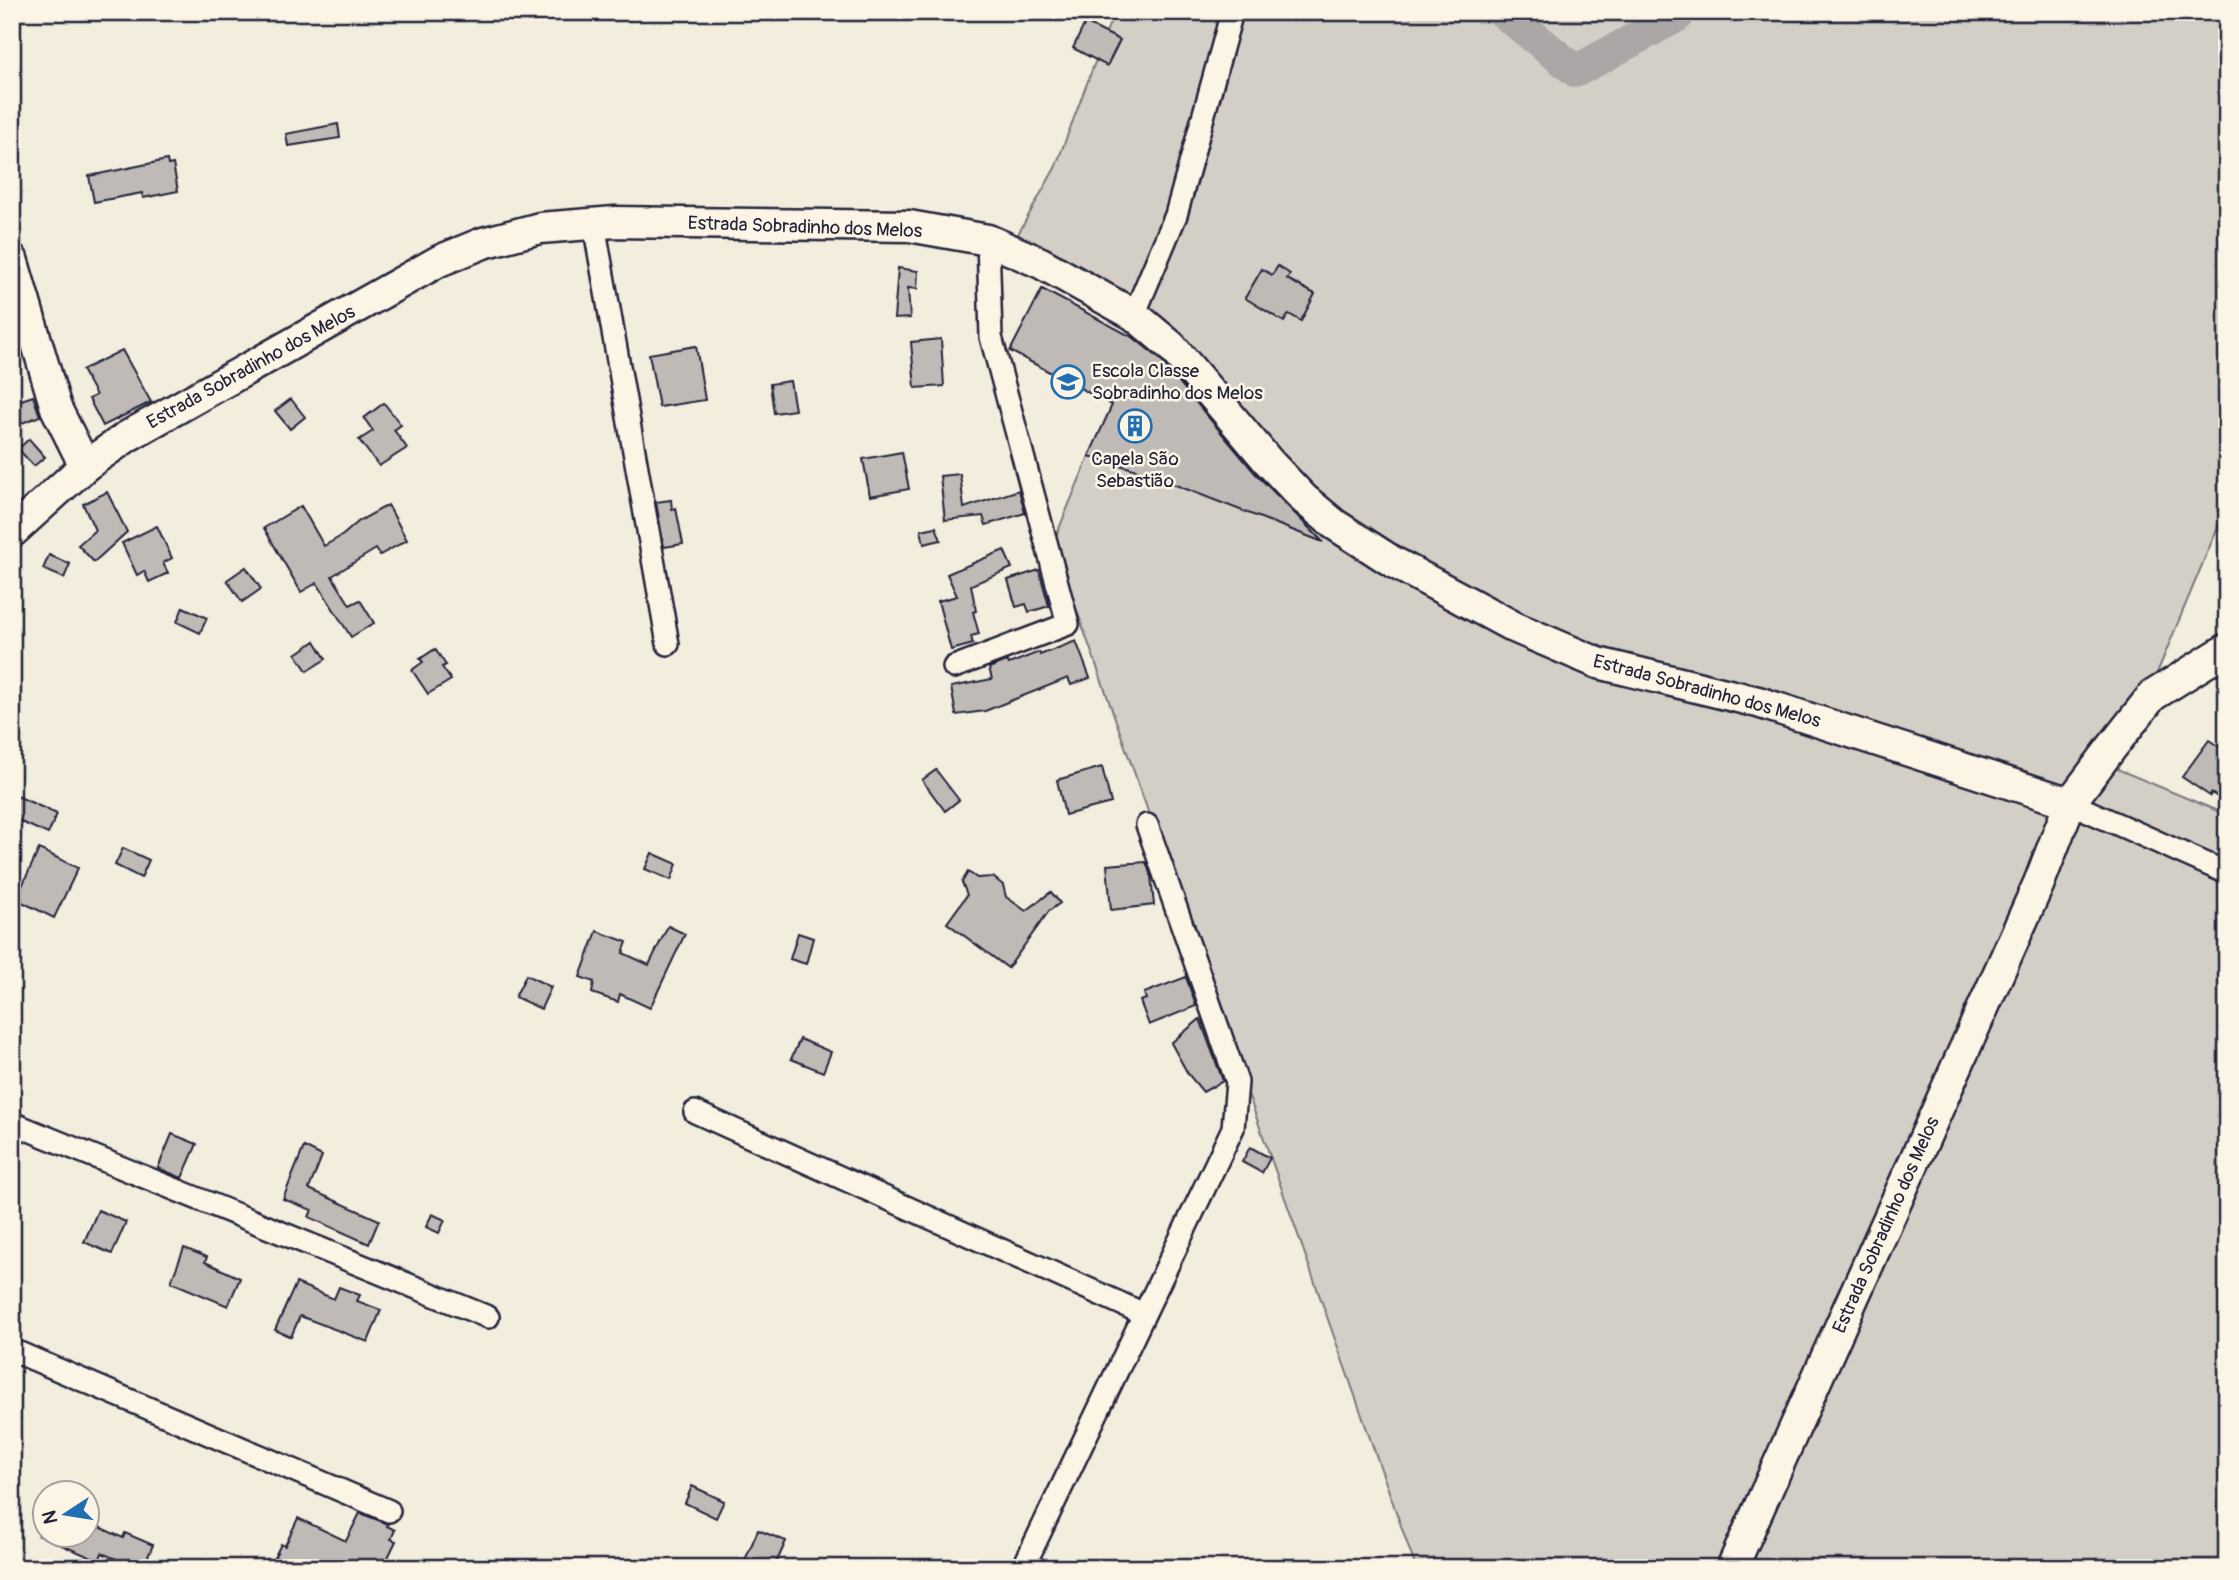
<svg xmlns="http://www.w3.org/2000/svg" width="2239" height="1580" font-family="Pangolin,sans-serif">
<rect width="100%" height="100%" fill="#f3edde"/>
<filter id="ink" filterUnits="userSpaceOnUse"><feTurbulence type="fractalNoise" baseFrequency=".0143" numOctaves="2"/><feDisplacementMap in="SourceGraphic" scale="14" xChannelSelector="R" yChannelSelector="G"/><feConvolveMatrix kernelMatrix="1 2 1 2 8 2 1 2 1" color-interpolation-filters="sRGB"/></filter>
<g filter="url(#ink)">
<polygon fill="#d4cfc6" stroke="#7b7880" stroke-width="2" points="1114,12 2227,12 2227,505 2117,769 2227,815 2227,1568 1416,1568 1053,543 1089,456 1136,469 1322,541 1189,395 1144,335 1050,283 1003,261 1055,168"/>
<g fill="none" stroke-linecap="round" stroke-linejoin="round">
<polyline stroke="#aca7a6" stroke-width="33" points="1503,12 1576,71 1677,16 1677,12"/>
</g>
<g fill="#bfbab6" stroke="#22223b" stroke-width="2">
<polygon points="1085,23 1120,40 1107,66 1073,48"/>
<polygon points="338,124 340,138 288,146 286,134"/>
<polygon points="167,160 168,165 173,164 178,191 143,198 142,193 94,202 89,176"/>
<polygon points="1278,266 1290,274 1287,279 1315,294 1301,321 1289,314 1284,322 1245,298 1262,269 1272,275"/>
<polygon points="898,268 918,271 917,289 908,288 910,318 894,319"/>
<polygon points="1042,289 1134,338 1159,358 1255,473 1323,542 1137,470 1089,456 1112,405 1010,351"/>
<polygon points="941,339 944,386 915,388 911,342"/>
<polygon points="696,346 705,400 659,407 649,354"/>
<polygon points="122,350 151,402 103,426 89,399 96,395 82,370"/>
<polygon points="790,381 795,410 774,413 770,384"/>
<polygon points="33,396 40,416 12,427 12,403"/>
<polygon points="291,399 305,417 290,429 275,411"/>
<polygon points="384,403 401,425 394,430 407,448 379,466 359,440 373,431 364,418"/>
<polygon points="29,439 45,457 34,466 18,449"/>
<polygon points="902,452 909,489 870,496 863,459"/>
<polygon points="960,474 964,508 1019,490 1025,513 986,525 983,516 945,520 940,476"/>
<polygon points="107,492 127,532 94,562 78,545 95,530 83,504"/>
<polygon points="671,500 672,509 676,508 683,544 664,547 656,502"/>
<polygon points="388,505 407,540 380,555 376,549 332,576 350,605 360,600 374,623 351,637 317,583 301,592 264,528 301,506 324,546 343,535 359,521"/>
<polygon points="157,526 172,558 163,563 168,573 149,582 144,571 137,575 122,543"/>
<polygon points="936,527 941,540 924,544 921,530"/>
<polygon points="1004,550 1012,568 971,585 976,611 973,612 979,634 971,636 973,644 951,650 938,601 957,596 947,574"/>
<polygon points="49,555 70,564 64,578 43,569"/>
<polygon points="246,567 261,589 242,602 227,580"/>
<polygon points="1039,570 1049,606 1029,612 1026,604 1016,607 1008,580"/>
<polygon points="183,607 207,618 200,633 177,622"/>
<polygon points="315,641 326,659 307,671 296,654"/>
<polygon points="1076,641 1090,678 1071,685 1068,678 985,711 956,715 951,687 992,679 989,668 1007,661 1009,664 1039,652 1040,655"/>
<polygon points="435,649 446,665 442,667 451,680 428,694 412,670 423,662 420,659"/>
<polygon points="2209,740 2227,752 2227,780 2216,796 2211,793 2210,796 2182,777"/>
<polygon points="1102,767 1111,803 1065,815 1057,780"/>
<polygon points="936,770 959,800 945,811 922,780"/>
<polygon points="17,796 57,814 48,834 12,818 12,806"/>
<polygon points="123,848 149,860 141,878 115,865"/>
<polygon points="39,849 78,868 54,918 16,899"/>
<polygon points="652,853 677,864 671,880 645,869"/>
<polygon points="1146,862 1151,876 1154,905 1111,910 1107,865"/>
<polygon points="968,872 977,878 993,877 1003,885 1006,897 1026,911 1051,892 1060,903 1049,911 1008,968 947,923 967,895 962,882"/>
<polygon points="668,926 685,934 650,1008 620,994 618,1002 592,993 594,982 580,977 597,931 627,942 623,953 649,965"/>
<polygon points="798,933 813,938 806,964 790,959"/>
<polygon points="526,975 551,987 541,1009 515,997"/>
<polygon points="1186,977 1196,1006 1149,1025 1140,1001 1146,999 1144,993"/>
<polygon points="1200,1019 1223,1081 1203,1092 1188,1074 1171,1043"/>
<polygon points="800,1039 831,1052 823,1072 791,1059"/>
<polygon points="172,1134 197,1144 182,1178 158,1168"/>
<polygon points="304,1147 322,1156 309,1189 379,1220 369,1244 309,1217 312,1210 283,1199"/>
<polygon points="1250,1147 1270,1158 1262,1173 1242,1162"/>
<polygon points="98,1210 126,1222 112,1254 84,1242"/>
<polygon points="432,1214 445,1220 439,1233 426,1227"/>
<polygon points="184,1248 207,1257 205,1262 240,1278 228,1306 171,1282"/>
<polygon points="296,1283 334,1299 339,1287 360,1295 357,1301 381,1310 368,1342 300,1316 291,1337 275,1330"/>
<polygon points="692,1486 724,1501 716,1518 685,1503"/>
<polygon points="360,1513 388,1524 387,1526 395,1530 391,1539 396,1541 383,1568 269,1568 281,1544 285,1546 298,1518 346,1541"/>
<polygon points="88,1522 123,1538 125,1533 153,1545 143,1568 137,1568 102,1553 99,1561 38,1535 88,1535"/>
<polygon points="758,1530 786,1541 774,1568 762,1568 745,1560"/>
</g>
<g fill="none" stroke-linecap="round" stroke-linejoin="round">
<defs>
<g id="street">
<polyline points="594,224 668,644"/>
<polyline points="1134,315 1176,215 1232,12"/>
<polyline points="954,667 1068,624 991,337 988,240"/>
<polyline points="2070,803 2227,873"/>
<polyline points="695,1112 1144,1314"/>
<polyline points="12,1123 488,1317"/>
<polyline points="12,1350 389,1511"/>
<polyline points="1023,1568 1233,1128 1237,1082 1147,825"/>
</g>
<g id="secondary">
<polyline points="12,259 56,408 85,466"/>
<polyline points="12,532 85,466 128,436 439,261 483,243 540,228 615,222 909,226 988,240 1041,263 1134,315 1171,346 1268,461 1304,499 1334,524 1393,562 1514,627 1598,663 1758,702 2070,803"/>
<polyline points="1732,1568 2039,883 2070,803 2112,747 2152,696 2227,649"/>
</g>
</defs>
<use href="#street" stroke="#22223b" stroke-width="26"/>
<use href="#secondary" stroke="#22223b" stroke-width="35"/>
<use href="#street" stroke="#fcf5e5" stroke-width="21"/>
<use href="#secondary" stroke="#fcf5e5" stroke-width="30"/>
</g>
</g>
<defs>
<symbol id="school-ring" viewBox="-11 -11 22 22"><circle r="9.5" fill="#fcf5e5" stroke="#1f6fb2" stroke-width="1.5"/><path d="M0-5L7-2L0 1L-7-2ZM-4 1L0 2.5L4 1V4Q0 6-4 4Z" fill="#1f6fb2"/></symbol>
<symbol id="building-ring" viewBox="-11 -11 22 22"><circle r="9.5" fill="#fcf5e5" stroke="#1f6fb2" stroke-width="1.5"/><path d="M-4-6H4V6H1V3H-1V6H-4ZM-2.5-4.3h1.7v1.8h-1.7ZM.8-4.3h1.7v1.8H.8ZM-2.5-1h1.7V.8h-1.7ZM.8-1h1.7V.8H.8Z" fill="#1f6fb2"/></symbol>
</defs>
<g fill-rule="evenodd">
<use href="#school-ring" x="1049" y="363" width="38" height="38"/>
<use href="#building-ring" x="1116" y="407" width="38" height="38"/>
</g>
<g text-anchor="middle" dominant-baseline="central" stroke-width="5" stroke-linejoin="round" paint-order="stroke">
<g font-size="19" fill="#22223b" stroke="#fcf5e5">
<text transform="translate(805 227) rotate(2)">Estrada Sobradinho dos Melos</text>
<text transform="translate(251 367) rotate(-29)">Estrada Sobradinho dos Melos</text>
<text transform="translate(1707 691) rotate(15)">Estrada Sobradinho dos Melos</text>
<text transform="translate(1886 1225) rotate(-66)">Estrada Sobradinho dos Melos</text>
</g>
<g font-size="19" fill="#22223b" stroke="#fcf5e5" text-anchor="start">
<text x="1092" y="371">Escola Classe<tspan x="1092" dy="22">Sobradinho dos Melos</tspan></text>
<text x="1135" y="459" text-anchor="middle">Capela São<tspan x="1135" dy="22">Sebastião</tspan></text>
</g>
</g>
<rect width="2239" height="1580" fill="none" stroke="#fcf5e5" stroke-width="42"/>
<rect x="21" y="21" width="2197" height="1538" fill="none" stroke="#22223b" stroke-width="2.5" filter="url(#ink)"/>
<g transform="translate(66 1514) rotate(258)"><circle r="33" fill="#fcf5e5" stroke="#a5a1a1" stroke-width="2"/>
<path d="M0-5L12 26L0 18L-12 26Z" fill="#1f6fb2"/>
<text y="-10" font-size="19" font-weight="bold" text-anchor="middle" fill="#22223b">N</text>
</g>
</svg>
